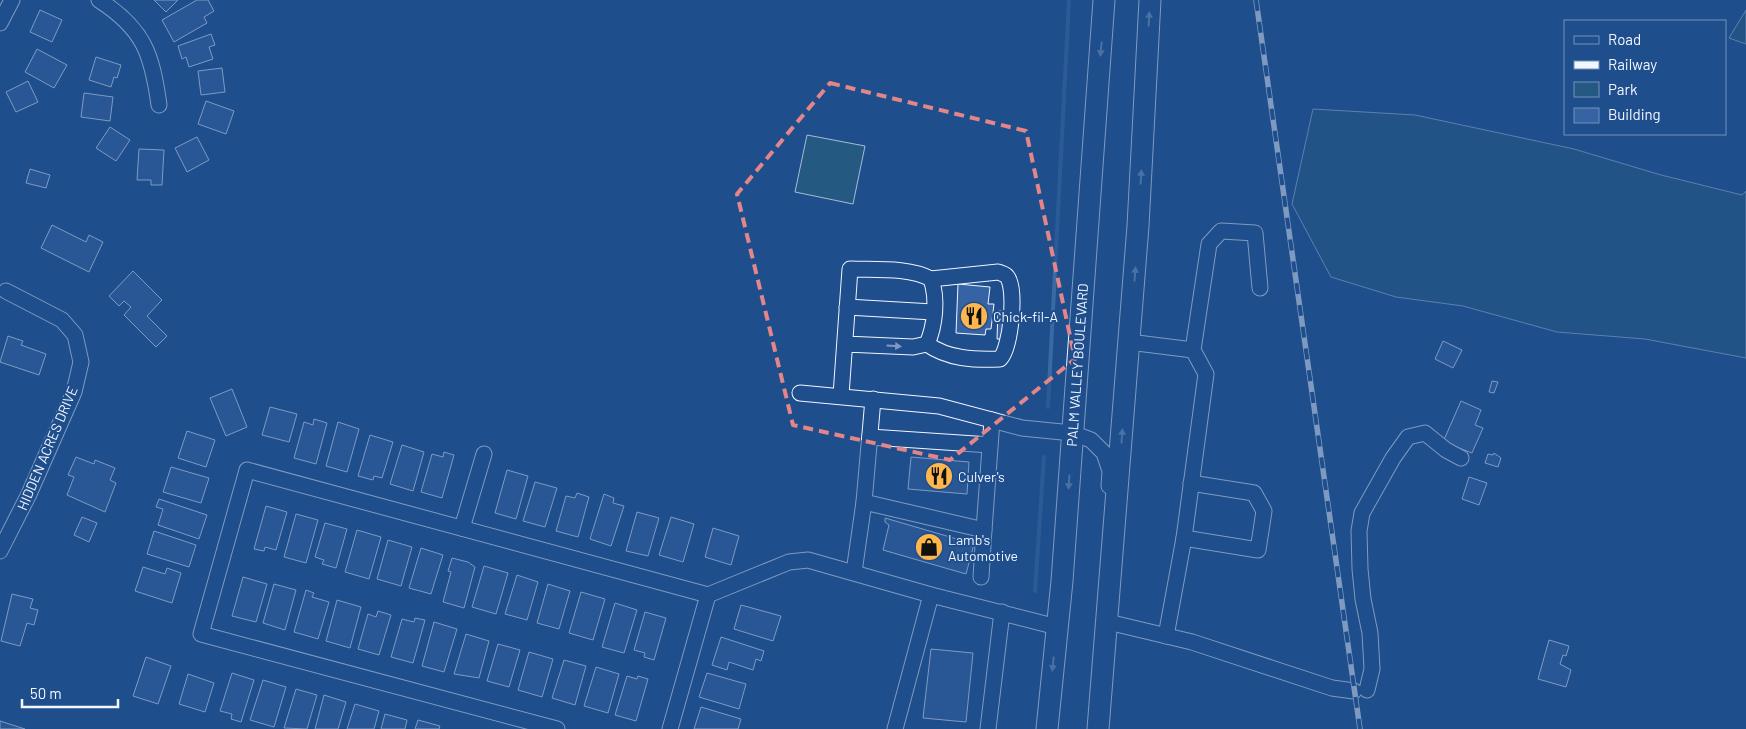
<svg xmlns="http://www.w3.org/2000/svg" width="1746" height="729" font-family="Barlow,sans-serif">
<rect width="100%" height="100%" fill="#1f4e8c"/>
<g fill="#245a82" stroke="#a8bbd7">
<polygon points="1746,10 1746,44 1729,38"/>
<polygon points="1313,109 1415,115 1574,149 1661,175 1742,195 1746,191 1746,358 1645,339 1557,332 1463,306 1396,297 1331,277 1292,204"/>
<polygon points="807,135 865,146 853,204 795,192"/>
</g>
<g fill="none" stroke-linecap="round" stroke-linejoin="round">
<g stroke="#3b69a3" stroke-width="4">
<polyline points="1048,407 1069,0"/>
<polyline points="1035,591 1044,457"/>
</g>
</g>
<g fill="#3563a3" stroke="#f2f6ff">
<polygon points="154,0 178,0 166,12"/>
<polygon points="197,0 208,0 214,11 204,17 207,23 174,42 162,20"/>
<polygon points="40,10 62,20 52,42 30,32"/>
<polygon points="211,34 215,45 209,47 213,59 189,67 186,57 182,59 178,46"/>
<polygon points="37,49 67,65 54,88 25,72"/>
<polygon points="96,57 121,65 117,78 114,77 111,87 89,80"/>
<polygon points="222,68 225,92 201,95 198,71"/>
<polygon points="28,81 38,102 16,112 6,92"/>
<polygon points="84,93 113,97 110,121 81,117"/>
<polygon points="206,101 234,111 226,134 198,124"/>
<polygon points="110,127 130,140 116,161 96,148"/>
<polygon points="197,137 209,160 187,172 175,148"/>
<polygon points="139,149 164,150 162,185 151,185 151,180 137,180"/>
<polygon points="30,169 50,175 46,188 26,183"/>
<polygon points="52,225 86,242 89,235 103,242 89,272 41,248"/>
<polygon points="133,271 162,300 147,316 167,336 156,347 124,315 131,307 124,301 119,306 109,296"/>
<polygon points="958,284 990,287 988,304 994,304 991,329 986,329 985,335 956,333"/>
<polygon points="998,311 1013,312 1012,340 997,339"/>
<polygon points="8,336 23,341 21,345 46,354 39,375 0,362"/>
<polygon points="1443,341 1462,350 1453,368 1435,359"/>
<polygon points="1492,381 1498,382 1494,393 1489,392"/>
<polygon points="232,389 247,427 226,436 210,398"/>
<polygon points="1461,401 1481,410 1475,425 1483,428 1472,453 1443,442"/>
<polygon points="270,407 297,414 289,442 262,435"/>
<polygon points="314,419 327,423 316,464 294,458 304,422 313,425"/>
<polygon points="338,422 359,429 347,472 326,466"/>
<polygon points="187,431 215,440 206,467 178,458"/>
<polygon points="370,435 393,442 382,478 374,476 373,480 358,476"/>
<polygon points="402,445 424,452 413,491 390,484"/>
<polygon points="444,452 454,455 442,498 421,492 432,454 443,457"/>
<polygon points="1494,453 1501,458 1498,467 1485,463 1488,454 1493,455"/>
<polygon points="76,457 94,464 95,460 115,468 110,480 116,483 105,512 67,495 74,477 68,475"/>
<polygon points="911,457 969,462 967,494 908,489"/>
<polygon points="171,467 209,478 201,503 163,492"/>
<polygon points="507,470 528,476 516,519 495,513"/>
<polygon points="1469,477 1487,483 1479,505 1462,499"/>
<polygon points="535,482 557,488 545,527 523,521"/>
<polygon points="577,493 589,497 578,537 556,531 566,496 575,498"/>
<polygon points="604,494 614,498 613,503 624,506 611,546 590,539"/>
<polygon points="159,499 207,515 199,539 158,525 163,509 156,507"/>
<polygon points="266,506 287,512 276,550 265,547 264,551 254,549"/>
<polygon points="637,512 659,518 648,556 626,551"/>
<polygon points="296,514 318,520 306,563 284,557"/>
<polygon points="82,517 97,523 89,542 74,535"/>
<polygon points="671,517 694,524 683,562 659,555"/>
<polygon points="885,518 974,544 966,574 883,550 889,525 885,522"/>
<polygon points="325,523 347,529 336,568 322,564 324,560 315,557"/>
<polygon points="713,528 739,536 731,565 705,557"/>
<polygon points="357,530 381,537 369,579 345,572"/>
<polygon points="154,531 196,545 189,567 147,554"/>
<polygon points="388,540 412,547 401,586 377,579"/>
<polygon points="421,548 443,555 431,594 409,588"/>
<polygon points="452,558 468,562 475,567 464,608 443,602 451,572 448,571"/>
<polygon points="484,566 508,573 496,614 472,607"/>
<polygon points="143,567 165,574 167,568 181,573 172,603 135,591"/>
<polygon points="517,575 538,582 527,620 505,614"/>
<polygon points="243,577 267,584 256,622 232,616"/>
<polygon points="274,584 296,590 285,630 263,623"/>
<polygon points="548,584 570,591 559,629 537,623"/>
<polygon points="306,590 314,593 312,597 329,602 318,639 294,632"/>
<polygon points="581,592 605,599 593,640 569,633"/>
<polygon points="12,594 33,599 30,608 38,610 34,625 27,623 20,646 1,641"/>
<polygon points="337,600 361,607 350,648 326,641"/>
<polygon points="615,603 637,610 624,653 602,647"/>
<polygon points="741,605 781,616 773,641 734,629"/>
<polygon points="378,611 391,615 379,655 358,649 368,614 376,617"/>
<polygon points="645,612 666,618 654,660 644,657 645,653 634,650"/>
<polygon points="415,618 425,620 413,663 391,657 402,619 414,622"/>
<polygon points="434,622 457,629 444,672 422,666"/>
<polygon points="466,634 489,641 479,678 454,674"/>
<polygon points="721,637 764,651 761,661 756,659 753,670 729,662 727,670 712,665"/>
<polygon points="1549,640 1569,646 1566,656 1563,655 1560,664 1571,670 1566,687 1538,679"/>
<polygon points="498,644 520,650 509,687 487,681"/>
<polygon points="931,649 973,653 966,722 923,718"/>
<polygon points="529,652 553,659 542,697 518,690"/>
<polygon points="146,657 171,666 158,704 133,696"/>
<polygon points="564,660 586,666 575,705 552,698"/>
<polygon points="596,667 619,674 608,713 584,706"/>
<polygon points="232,673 254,680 241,722 231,719 232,714 220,711"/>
<polygon points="707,673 746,684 739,709 699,697"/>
<polygon points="188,674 214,683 205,712 179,704"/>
<polygon points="627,676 637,679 638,676 648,679 636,721 615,715"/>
<polygon points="263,680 286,687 274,727 250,720"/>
<polygon points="296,689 317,695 307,729 284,728"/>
<polygon points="324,695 346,702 338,729 315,729"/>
<polygon points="355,704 379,711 374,729 347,729"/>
<polygon points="701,707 741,719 738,729 694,729"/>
<polygon points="385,714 407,720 405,729 381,729"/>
<polygon points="418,720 440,726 439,729 415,729"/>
<polygon points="0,721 25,729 0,729"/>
</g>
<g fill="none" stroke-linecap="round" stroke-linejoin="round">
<defs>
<g id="minor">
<path d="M99,0C144,29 152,54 159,105"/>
<polyline points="0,23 12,0"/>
<polyline points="847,307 933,312"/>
<polyline points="1129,342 1193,350"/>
<path d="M927,344C948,359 974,360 1000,359C1011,347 1016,292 1008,278C1006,274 1003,274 998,272L931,279"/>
<polyline points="800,393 939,406 1022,428 1072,433 1091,440 1104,453 1110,471 1109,486"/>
<path d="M841,395L850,269C875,270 909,267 931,279C938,299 935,326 927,344L913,347L845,344"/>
<polyline points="873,399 864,502 984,530 981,577"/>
<polyline points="870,437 990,445"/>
<polyline points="462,528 484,454"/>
<polyline points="984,530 992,420"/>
<polyline points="1184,538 1206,374 1193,350 1209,244 1221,231 1255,233 1260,288"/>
<polyline points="0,551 29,494 74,392 81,362 75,335 62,320 6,291"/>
<polyline points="854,572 864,502"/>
<polyline points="708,595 789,562 808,560 931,595 1057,627"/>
<polyline points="1108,622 1192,642 1332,688 1354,691"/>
<polyline points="1166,636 1184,538 1258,550 1264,511 1254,493 1191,483"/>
<polyline points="1367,690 1372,669 1370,633 1363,599 1360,569 1359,531 1362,513 1393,458 1408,437 1425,433 1446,450 1461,458"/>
<polyline points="557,729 201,634 247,470 708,595 670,729"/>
<polyline points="895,729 931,595"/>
<polyline points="988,729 1002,612"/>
</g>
<g id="highway">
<polyline points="1047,729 1062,581 1104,0"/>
<polyline points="1098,729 1138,226 1150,0"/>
</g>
</defs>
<use href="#minor" stroke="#f2f6ff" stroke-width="17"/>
<use href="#highway" stroke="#f2f6ff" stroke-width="23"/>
<use href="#minor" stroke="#1f4e8c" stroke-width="15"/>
<use href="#highway" stroke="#1f4e8c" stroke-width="21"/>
<defs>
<polyline id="rail" points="1256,0 1360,729"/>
</defs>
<use href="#rail" stroke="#f2f6ff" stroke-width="5.5"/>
<use href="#rail" stroke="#1f4e8c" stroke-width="4" stroke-dasharray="11" stroke-linecap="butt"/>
</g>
<defs><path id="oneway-solid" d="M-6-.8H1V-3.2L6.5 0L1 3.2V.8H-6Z" transform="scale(1.25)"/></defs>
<g fill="#7e9ac0">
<use href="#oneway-solid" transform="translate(1149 19) rotate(-87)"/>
<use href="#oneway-solid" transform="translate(1101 49) rotate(95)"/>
<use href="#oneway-solid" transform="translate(1141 177) rotate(-87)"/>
<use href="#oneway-solid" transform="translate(1135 274) rotate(-86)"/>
<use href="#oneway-solid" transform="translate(894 346) rotate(3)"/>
<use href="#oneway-solid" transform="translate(1122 436) rotate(-86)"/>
<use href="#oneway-solid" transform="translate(1069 482) rotate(94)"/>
<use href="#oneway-solid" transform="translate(1053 664) rotate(96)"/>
</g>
<path d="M0 0H1746V729H0ZM830,83L1026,131L1075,359L950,460L793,425L737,194Z" fill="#1f4e8c" fill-opacity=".55" fill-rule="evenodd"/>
<path fill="none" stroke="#e38589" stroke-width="4" stroke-dasharray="10 6" stroke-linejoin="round" d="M830,83L1026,131L1075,359L950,460L793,425L737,194Z"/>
<defs>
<symbol id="restaurant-disc" viewBox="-11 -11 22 22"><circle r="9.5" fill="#ffb74d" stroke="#1f4e8c"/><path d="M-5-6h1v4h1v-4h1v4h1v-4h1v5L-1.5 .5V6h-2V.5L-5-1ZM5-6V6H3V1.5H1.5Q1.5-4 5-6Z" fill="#111"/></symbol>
<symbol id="shop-disc" viewBox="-11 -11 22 22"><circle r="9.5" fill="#ffb74d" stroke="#1f4e8c"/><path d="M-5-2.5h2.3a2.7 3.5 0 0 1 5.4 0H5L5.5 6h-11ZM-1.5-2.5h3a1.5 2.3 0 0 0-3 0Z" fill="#111"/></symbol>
</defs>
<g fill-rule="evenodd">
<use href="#restaurant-disc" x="958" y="300" width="32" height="32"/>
<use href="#restaurant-disc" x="923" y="460" width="32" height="32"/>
<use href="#shop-disc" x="913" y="531" width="32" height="32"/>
</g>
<g text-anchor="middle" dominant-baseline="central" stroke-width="4" stroke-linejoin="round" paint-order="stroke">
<g font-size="14" fill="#f2f6ff" stroke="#1f4e8c" text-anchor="start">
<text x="993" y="316">Chick-fil-A</text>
<text x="958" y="476">Culver's</text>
<text x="948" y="539">Lamb's<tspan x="948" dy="16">Automotive</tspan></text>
</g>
<g font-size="14" fill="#f2f6ff" stroke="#1f4e8c">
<text transform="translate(1077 365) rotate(-86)">PALM VALLEY BOULEVARD</text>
<text transform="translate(47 448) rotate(-67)">HIDDEN ACRES DRIVE</text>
</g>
</g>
<rect x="1564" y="20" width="162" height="115" fill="#1f4e8c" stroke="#7391ba"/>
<rect x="1574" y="36" width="25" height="8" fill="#1f4e8c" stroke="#7391ba"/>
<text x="1608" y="45" font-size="15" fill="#f2f6ff">Road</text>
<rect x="1574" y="61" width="25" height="8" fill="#f2f6ff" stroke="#7391ba"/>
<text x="1608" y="70" font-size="15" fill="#f2f6ff">Railway</text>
<rect x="1574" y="82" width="25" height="15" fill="#245a82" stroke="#7391ba"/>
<text x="1608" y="95" font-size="15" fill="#f2f6ff">Park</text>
<rect x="1574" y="108" width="25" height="15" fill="#3563a3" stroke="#7391ba"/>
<text x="1608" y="120" font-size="15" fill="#f2f6ff">Building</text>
<path d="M22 699v8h96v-8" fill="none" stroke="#f2f6ff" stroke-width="2.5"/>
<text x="30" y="699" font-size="15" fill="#f2f6ff" stroke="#1f4e8c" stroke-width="4" paint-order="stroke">50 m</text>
</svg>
